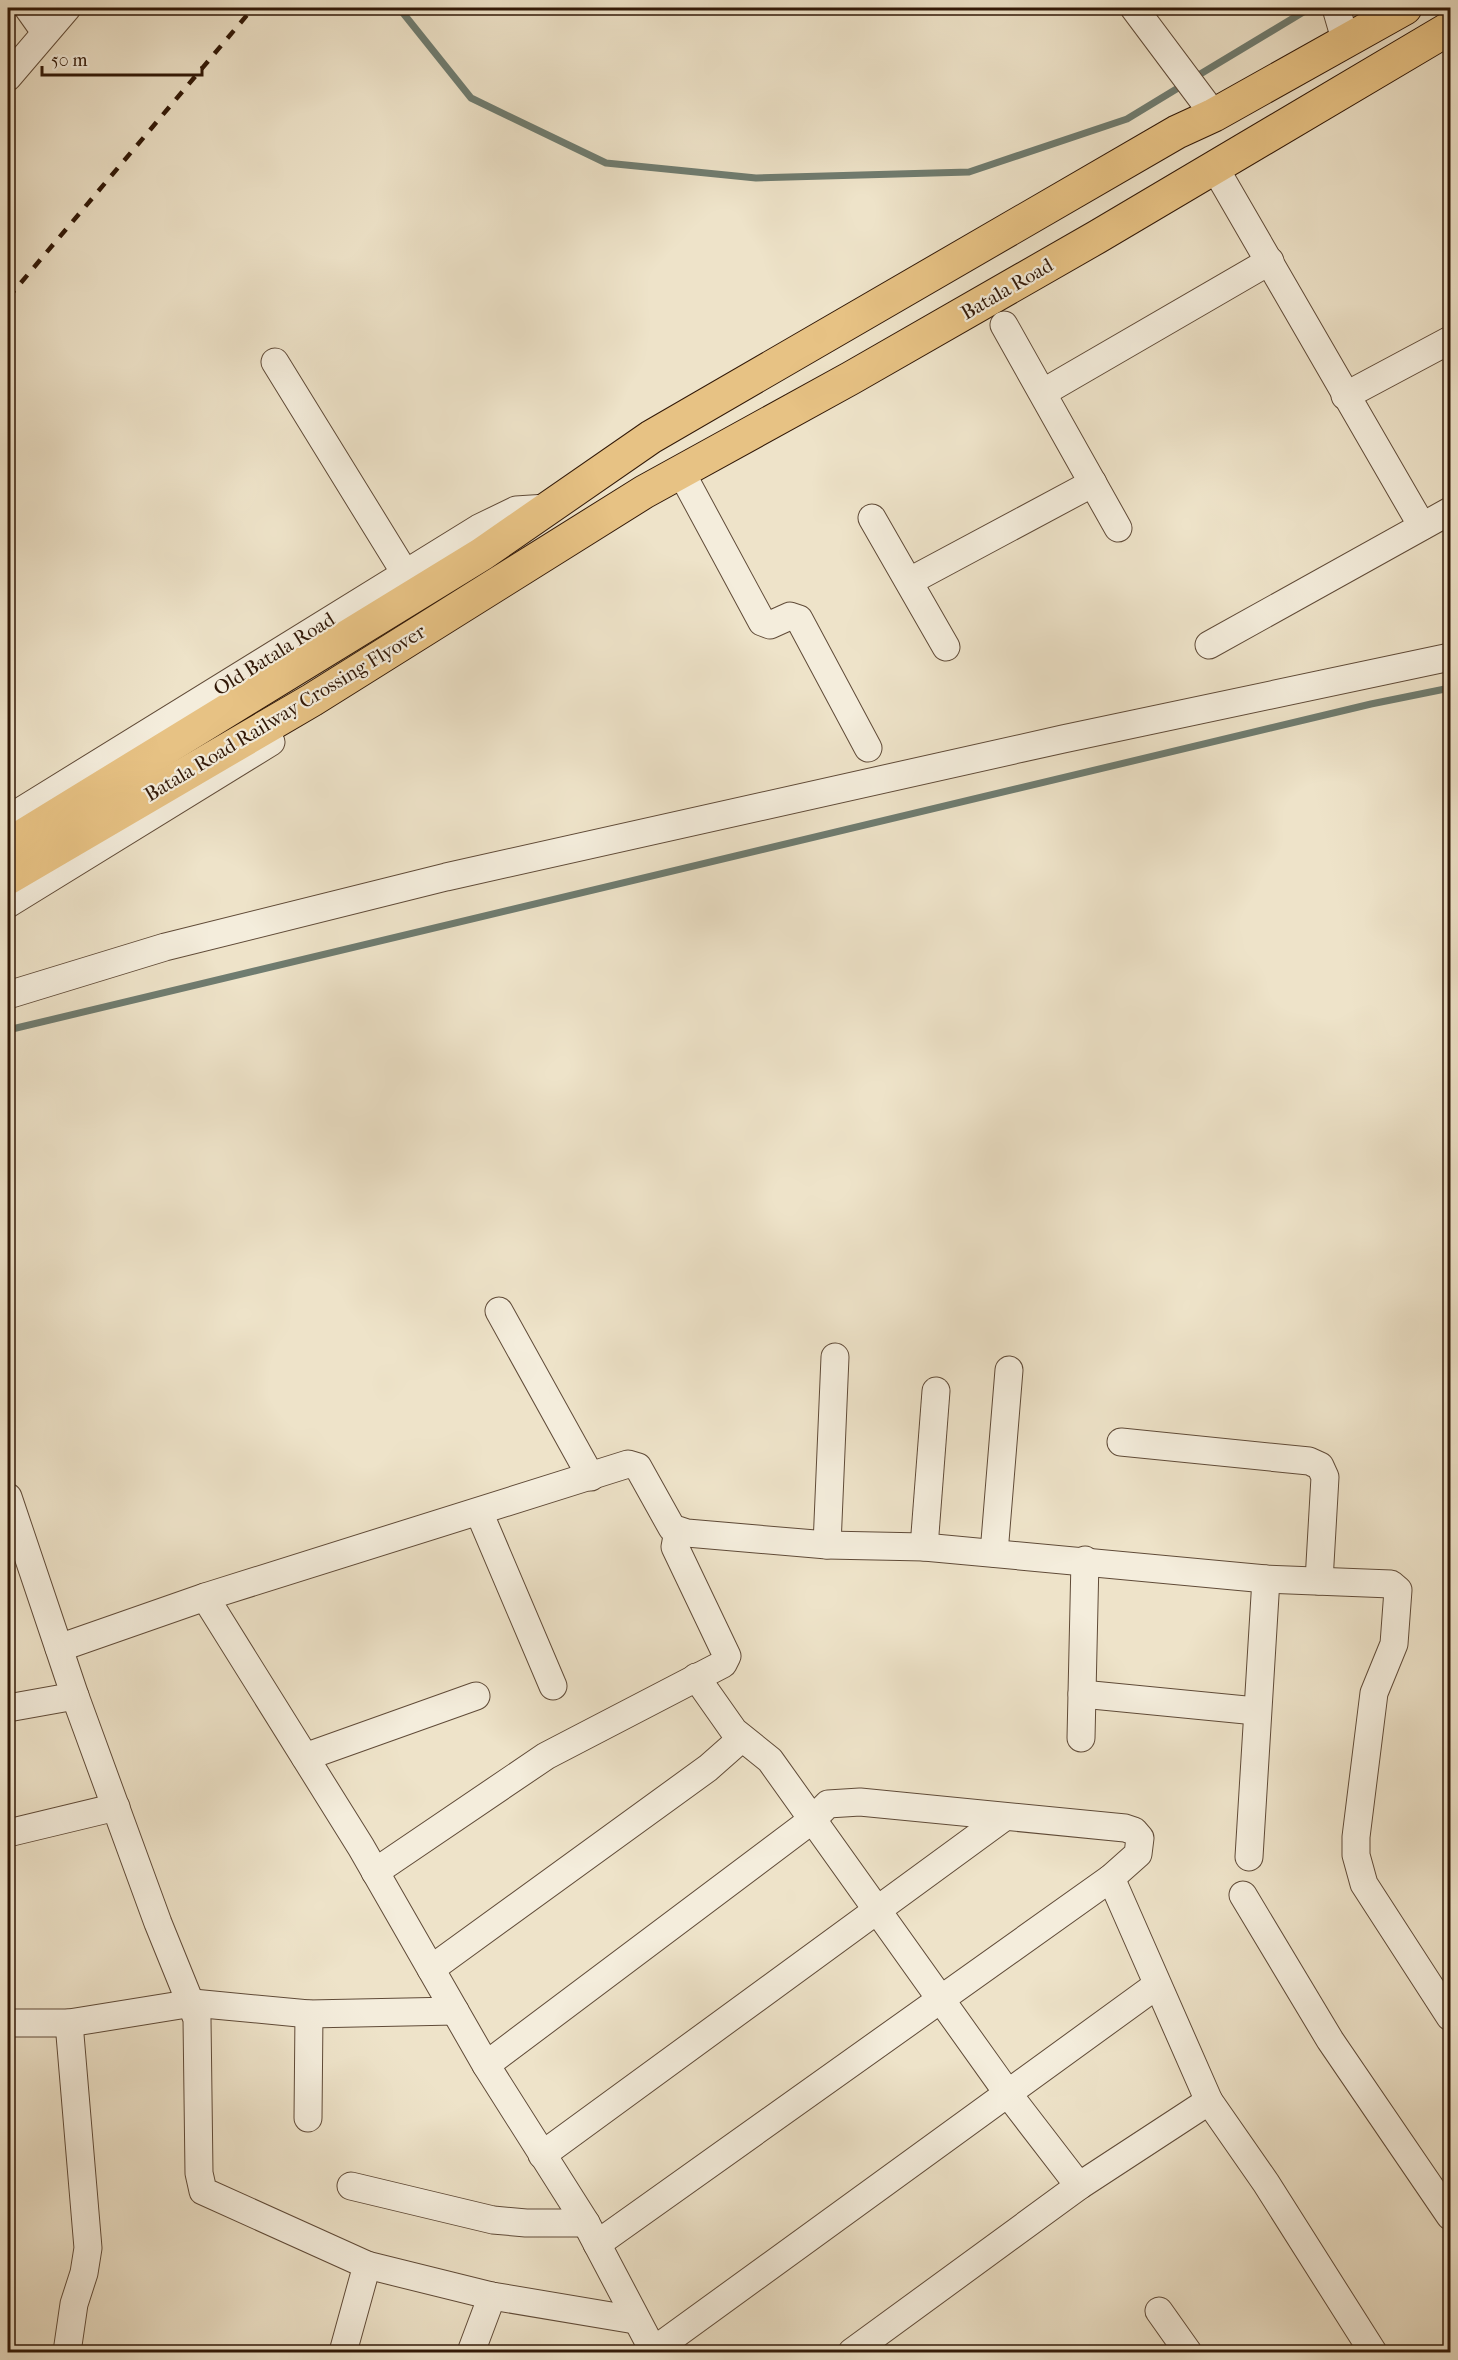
<svg xmlns="http://www.w3.org/2000/svg" width="1458" height="2360" font-family="'IM FELL French Canon',serif">
<rect width="100%" height="100%" fill="#eee3c9"/>
<filter id="stains"><feTurbulence type="fractalNoise" baseFrequency=".00333" numOctaves="4"/><feColorMatrix values="0 0 0 0 .2 0 0 0 0 .09 0 0 0 0 .02 0 0 0 .5 -.17"/></filter>
<radialGradient id="worn" r=".72"><stop offset=".6" stop-color="#630" stop-opacity="0"/><stop offset="1" stop-color="#630" stop-opacity=".3"/></radialGradient>
<g fill="none" stroke-linecap="round" stroke-linejoin="round">
<g stroke="#6f7c70" stroke-width="7">
<polyline points="399,8 471,98 606,163 756,178 969,172 1127,119 1183,85"/>
<polyline points="1192,79 1310,8"/>
<polyline points="8,1030 1371,704 1450,688"/>
</g>
<defs>
<g id="minor">
<polyline points="28,8 45,32"/>
<polyline points="1134,8 1214,115"/>
<polyline points="1336,8 1345,39"/>
<polyline points="8,77 67,8"/>
<polyline points="1215,168 1422,526"/>
<polyline points="1004,325 1118,528"/>
<polyline points="275,362 405,573"/>
<polyline points="1044,392 1270,261"/>
<polyline points="1345,396 1450,340"/>
<polyline points="681,472 762,622 770,625 790,616 799,619 868,748"/>
<polyline points="872,518 946,647"/>
<polyline points="910,581 1093,483"/>
<polyline points="1209,645 1450,511"/>
<polyline points="8,819 479,528 516,510 547,508"/>
<polyline points="8,904 271,742"/>
<polyline points="8,995 165,947 446,877 1063,739 1450,657"/>
<polyline points="499,1311 591,1477"/>
<polyline points="1121,1442 1309,1461 1320,1466 1325,1477 1319,1581"/>
<polyline points="8,1497 75,1696 158,1923 197,2019 199,2173 203,2191 367,2265 492,2296 635,2320"/>
<polyline points="479,1512 553,1686"/>
<polyline points="827,1545 835,1357"/>
<polyline points="924,1547 936,1391"/>
<polyline points="994,1553 1009,1370"/>
<polyline points="205,1597 361,1847 486,2065 586,2223 654,2352"/>
<polyline points="59,1648 205,1597 628,1464 638,1467 672,1528 687,1533 827,1545 924,1547 1266,1579 1391,1584 1398,1590 1394,1644 1374,1693 1356,1837 1356,1855 1364,1884 1450,2017"/>
<polyline points="696,1677 734,1731 770,1760 1009,2095 1079,2186"/>
<polyline points="1082,1694 1256,1711"/>
<polyline points="8,1708 75,1696"/>
<polyline points="1081,1738 1085,1560"/>
<polyline points="305,1757 476,1696"/>
<polyline points="8,1833 116,1807"/>
<polyline points="1249,1857 1266,1579"/>
<polyline points="375,1872 546,1756 723,1664 727,1656 675,1547 678,1531"/>
<polyline points="1111,1878 1209,2101 1266,2183 1373,2352"/>
<polyline points="1243,1895 1330,2040 1450,2216"/>
<polyline points="431,1969 708,1768 742,1738"/>
<polyline points="8,2023 69,2023 193,2003 309,2014 455,2011"/>
<polyline points="486,2065 812,1820 828,1804 860,1802 1125,1828 1134,1831 1140,1838 1138,1854 1111,1878 597,2244"/>
<polyline points="308,2118 309,2014"/>
<polyline points="542,2155 1003,1818"/>
<polyline points="351,2186 493,2220 526,2223 586,2223"/>
<polyline points="1159,2311 1188,2352"/>
<polyline points="653,2351 1157,1985"/>
<polyline points="67,2352 74,2304 84,2273 88,2248 69,2023"/>
<polyline points="343,2352 367,2265"/>
<polyline points="471,2352 492,2296"/>
<polyline points="852,2352 1079,2186 1209,2101"/>
</g>
<g id="major">
<polyline points="8,845 482,554 651,437 1177,132 1214,115 1405,8"/>
<polyline points="8,878 312,700 644,492 851,378 1097,237 1450,28"/>
</g>
</defs>
<use href="#minor" stroke="#604b38" stroke-width="29"/>
<use href="#major" stroke="#311807" stroke-width="35"/>
<use href="#minor" stroke="#f4eddc" stroke-width="27"/>
<use href="#major" stroke="#e7c284" stroke-width="33"/>
<polyline stroke="#311807" stroke-width="4.5" stroke-dasharray="10 10" stroke-linecap="butt" points="8,298 253,8"/>
</g>
<g text-anchor="middle" dominant-baseline="central" stroke-width="4.5" stroke-linejoin="round" paint-order="stroke">
<g font-size="20" fill="#311807" stroke="#f4eddc">
<text transform="translate(1007 289) rotate(-30)">Batala Road</text>
<text transform="translate(274 654) rotate(-32)">Old Batala Road</text>
<text transform="translate(285 713) rotate(-31)">Batala Road Railway Crossing Flyover</text>
</g>
</g>
<rect width="1458" height="2360" fill="none" stroke="#eee3c9" stroke-width="30"/>
<rect x="9" y="9" width="1440" height="2342" fill="none" stroke="#311807" stroke-width="3"/>
<rect x="15" y="15" width="1428" height="2330" fill="none" stroke="#311807" stroke-width="1.5"/>
<path d="M42 66v9h160v-9" fill="none" stroke="#311807" stroke-width="3"/>
<text x="51" y="66" font-size="18" fill="#311807" stroke="#f4eddc" stroke-width="4.5" paint-order="stroke">50 m</text>
<rect width="100%" height="100%" filter="url(#stains)"/>
<rect width="100%" height="100%" fill="url(#worn)"/>
</svg>
